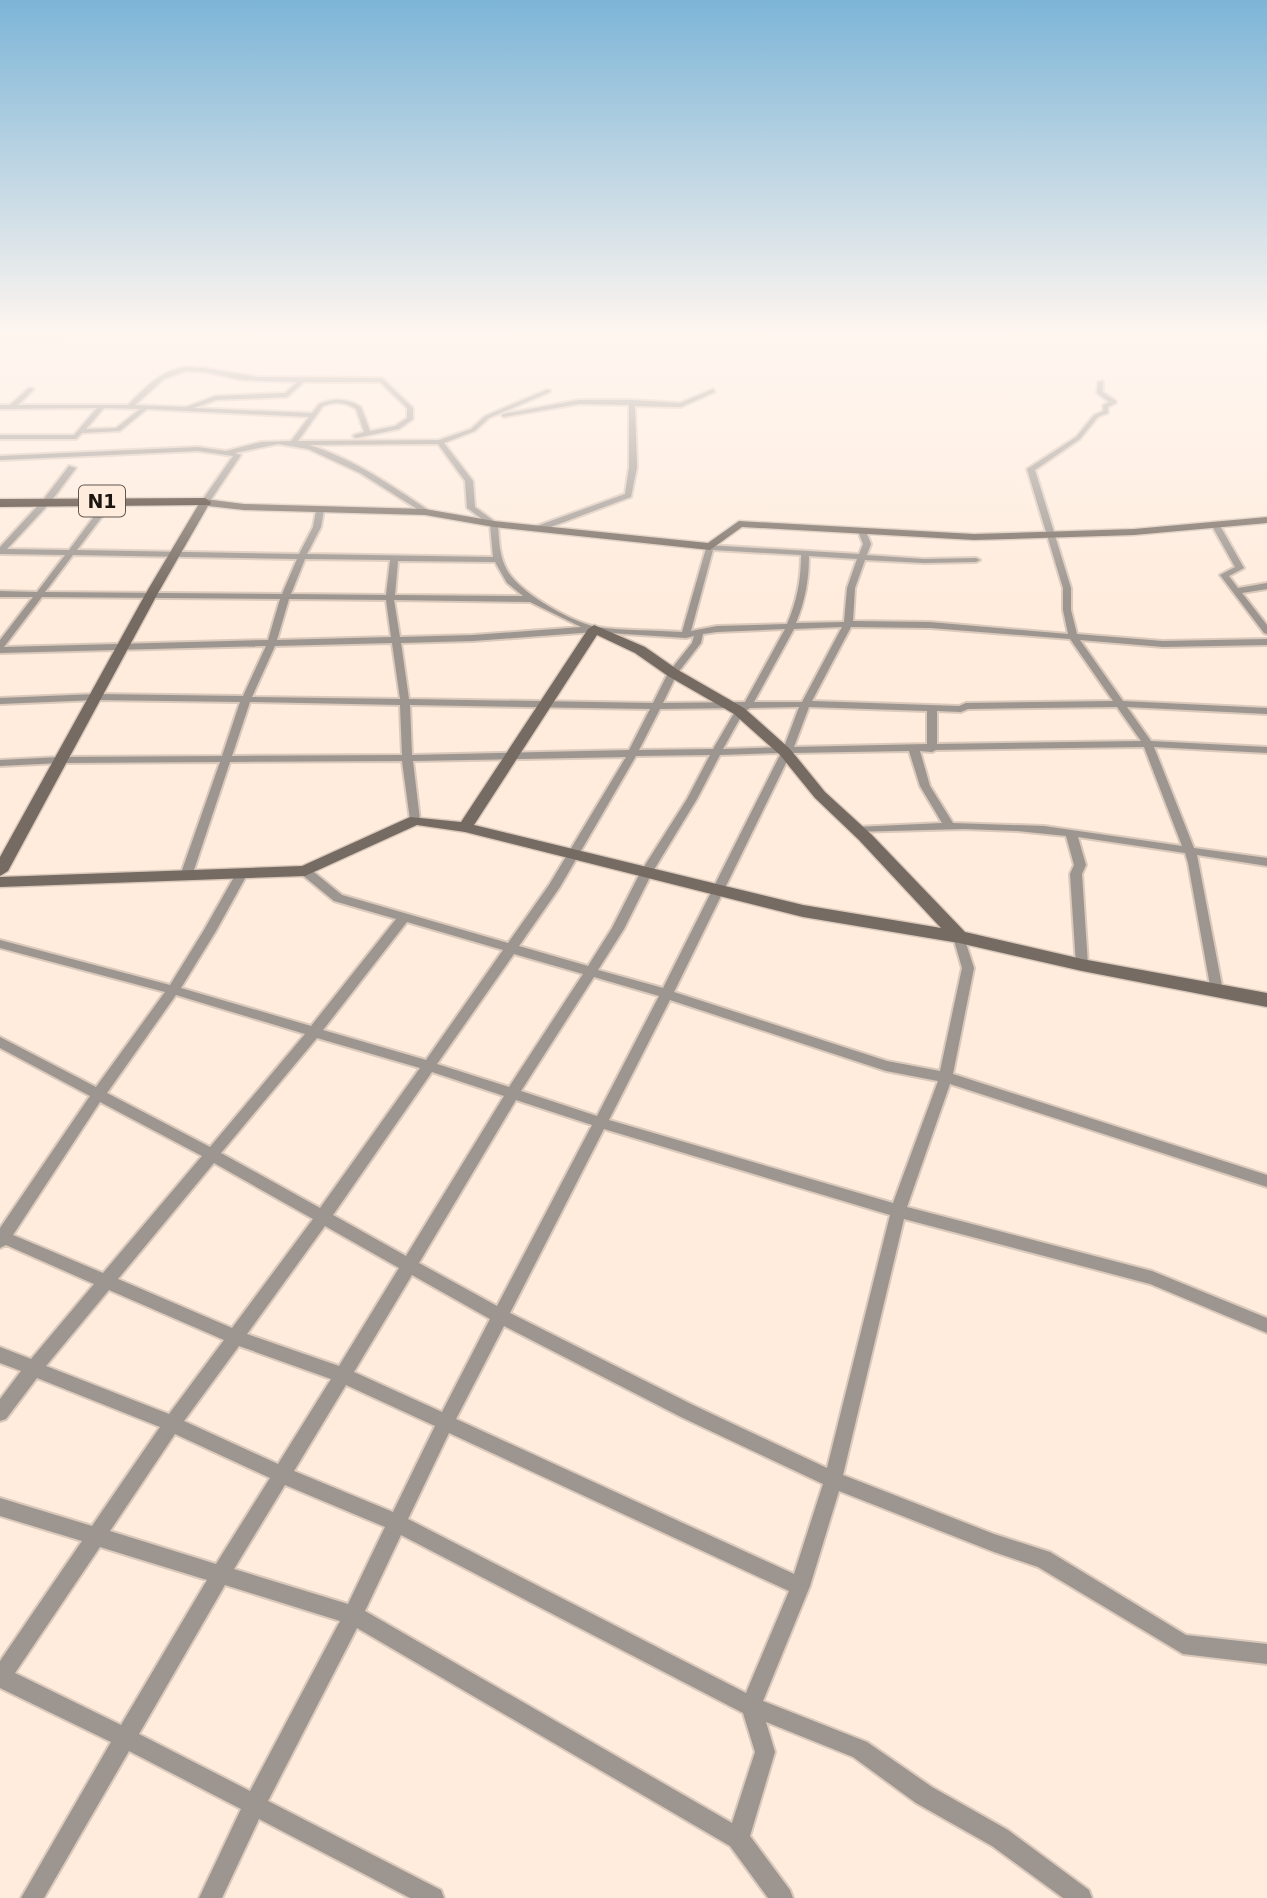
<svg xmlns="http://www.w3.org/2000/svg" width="1267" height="1898" font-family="'DejaVu Sans',sans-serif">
<rect width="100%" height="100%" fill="#ffecdd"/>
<path fill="#fdd9bd" d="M0,332H96L97,334C65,340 32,346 0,341Z"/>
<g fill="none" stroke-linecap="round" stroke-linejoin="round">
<defs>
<g id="street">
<path d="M186,367L205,368L257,377L382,378L413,408V419L399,429L356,438L353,436L354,435L364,432L356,409C346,402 335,401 323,406L298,441L439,440L471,429L485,416L546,390H550V392L489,418L475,431L444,443L473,481L475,507L498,524C499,538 499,553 505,566C515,591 571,622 597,627C624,631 654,630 682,632L707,545L859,554L863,544L858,531L862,529L866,531L871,544L867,555L924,559L976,558L980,560L976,562L924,563L865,560L855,588L853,621L930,622L1068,634L1063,610V588L1027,469L1076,437L1094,415L1103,411V405L1109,402L1097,393L1098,382L1103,381V392L1116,401V403L1108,407V413L1098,417L1080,439L1035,470L1071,588V610L1077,634L1163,641L1267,639V645L1163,647L1080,640L1123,701L1267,708V714L1127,707L1151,741L1267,747V753L1154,747L1194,848L1267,858V866L1197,855L1223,991L1221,994L1217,995L1211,991L1188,863L1185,853L1078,837L1086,865L1082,874L1088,965L1082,969L1076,965L1070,874L1074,865L1066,836L1017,831L964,829L852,832L851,830L856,827L942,823L920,786L909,751L791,753L674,992L887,1061L940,1071L962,968L953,937L959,933L963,934L974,968L953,1074L1267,1175V1187L950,1084L907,1207L1152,1271L1267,1318V1333L1150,1284L904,1219L843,1475L994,1534L1050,1552L1186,1635L1267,1644V1664L1183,1654L1038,1567L994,1552L839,1491L810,1586L763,1701L867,1742L932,1787L1008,1830L1089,1890L1092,1898H1063L992,1846L916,1803L853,1757L766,1722L775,1752L750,1836L790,1890L793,1898H768L730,1846L357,1628L268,1801L441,1890L444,1898H410L259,1819L222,1898H199L241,1809L129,1751L44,1898H21L111,1742L0,1688V1661L82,1541L0,1516V1498L92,1526L160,1427L37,1378L6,1419L0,1421V1399L21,1371L0,1363V1347L31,1359L94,1284L6,1245L0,1248V1228L90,1096L0,1048V1037L96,1087L165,992L0,948V940L170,985L204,930L238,870H246L248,873L216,931L181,988L311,1026L396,919L334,901L301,874L299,871L301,868H309L342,895L508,943L549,885L626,757L413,761L420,820L415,823L410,820L402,761L230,762L192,876L186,880L180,876L220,762L60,763L0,766V760L60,757L222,756L240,702L96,700L0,704V698L96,694L243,696L266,646L0,653V640L33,597H0V591L37,592L65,555L0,554V547L43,500L69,466L76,468L49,504L7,549L69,550L107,499H110L114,501L77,550L299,554L313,527L316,510L320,508L324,510L321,527L307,554L493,557L490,525L467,508L465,481L438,444L309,445C352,458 391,485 428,510L429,512L425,514L360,473L308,449L278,444L235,453L241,455L208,504H205L201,502L233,456L198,451L0,460V456L198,447L226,451L261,442L291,441L309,417L147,409L120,431L82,433L76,439H0V435H74L97,408L0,409V405H10L29,388L34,389L18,405H128C146,387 160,371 186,367ZM186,371L205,372L242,380L297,382L285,393L215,396L186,407L135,405L164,379ZM304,382H380L407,408V418L395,426L370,431L361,407C347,398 334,398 319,404L312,413L194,408L216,400L287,397ZM104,408L140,409L116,428L86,429ZM713,550L801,555C801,580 797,601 787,624L717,626L691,631ZM73,555L297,559L282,594L45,592ZM809,556L857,559L847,588L844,622L796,623C805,601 809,580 809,556ZM305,559L390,560L386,595L291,594ZM398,561L495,562L507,583L523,596L395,595ZM42,597L280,599L268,640L4,647ZM289,599L386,600L391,637L277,640ZM394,600L530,602L581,627L473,635L400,637ZM842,627L802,702H754L794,629ZM851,627L930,628L1070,639L1113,701L966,703L959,706L812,701ZM785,629L745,702L663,703L677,674L701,643L703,634L717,632ZM594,632L686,638L694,636L692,643L668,673L653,703L409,699L401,643L473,641ZM392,643L400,699L252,697L275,646ZM250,702L400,705L402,755L232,756ZM410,705L650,709L629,750L412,755ZM799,707L784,747L723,749L743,713L750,708ZM809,707L927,711V744L794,747ZM1117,707L1141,741L937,744V711L961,712L968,709ZM737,708L713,749L639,750L660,709ZM1144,747L1182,846L1044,826L953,823L930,786L920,751L932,752L936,750ZM781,753L663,988L598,970L624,929L652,873L697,799L720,755ZM710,755L687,799L640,873L612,928L588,966L519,946L560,887L636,756ZM407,922L503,950L426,1060L323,1030ZM514,954L583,974L509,1087L437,1064ZM594,977L659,996L597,1116L521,1091ZM176,995L305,1034L210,1147L107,1093ZM670,1000L886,1071L938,1081L893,1203L609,1120ZM317,1038L420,1068L320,1208L221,1153ZM432,1072L504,1096L406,1256L333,1215ZM516,1100L592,1125L497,1306L419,1263ZM100,1102L202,1156L103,1273L13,1235ZM604,1129L890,1215L827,1468L693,1405L510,1313ZM214,1163L313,1219L232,1328L118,1279ZM325,1226L399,1268L339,1366L247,1334ZM412,1275L490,1319L442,1412L354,1372ZM109,1290L224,1340L169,1414L46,1366ZM504,1326L681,1417L823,1484L794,1574L456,1419ZM239,1346L331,1379L278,1464L184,1421ZM346,1385L435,1426L393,1512L294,1471ZM449,1433L789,1591L746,1693L408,1519ZM175,1434L270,1478L216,1564L110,1531ZM285,1485L385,1527L348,1604L234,1569ZM401,1535L743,1713L755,1752L732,1823L365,1611ZM100,1547L207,1580L121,1725L15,1673ZM225,1585L340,1621L250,1791L139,1734Z"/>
<polygon points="713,389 715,392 681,407 635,406 637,467 631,497 540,531 534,531 534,527 625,494 629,467 629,405 579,404 504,417 502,416 502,414 579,400 632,400 680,403"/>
<polygon points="1213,524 1219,524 1244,568 1229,576 1238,588 1267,583 1267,589 1242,593 1267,625 1267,634 1264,633 1220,575 1235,567 1212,526"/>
</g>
<g id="secondary">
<polygon points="205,499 244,504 425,509 494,521 708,543 739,521 974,534 1134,529 1267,517 1267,523 1134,535 974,540 742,527 710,550 494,527 425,515 244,510 208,506 158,593 8,871 0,876 0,857 146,593 200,502"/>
<path d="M594,625L645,647L678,670L744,708L790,749L825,792L871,834L965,932L1082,959L1267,993V1007L1082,971L959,943L803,917L465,832L417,825L305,876L0,887V877L302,866L410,817L461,822L588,629ZM597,635L635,653L668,676L734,714L780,755L815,798L859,840L941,928L803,905L474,825Z"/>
</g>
<polygon id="highway" points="205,498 211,502 210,505 0,507 0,499"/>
</defs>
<use href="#street" stroke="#dbcabc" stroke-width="4"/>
<use href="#secondary" stroke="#dbcabc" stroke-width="3"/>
<use href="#highway" stroke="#dbcabc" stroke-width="3"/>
<use href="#street" fill="#9d9690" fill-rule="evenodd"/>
<use href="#secondary" fill="#766b62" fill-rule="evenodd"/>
<use href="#highway" fill="#423428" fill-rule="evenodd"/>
</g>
<linearGradient id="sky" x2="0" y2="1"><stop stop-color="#7db5d7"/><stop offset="0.56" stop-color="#fff6f0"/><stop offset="1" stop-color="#fff6f0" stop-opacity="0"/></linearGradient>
<rect width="1267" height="598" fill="url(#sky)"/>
<g text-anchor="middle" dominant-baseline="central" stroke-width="7" stroke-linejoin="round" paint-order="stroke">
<rect fill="#ffecdd" stroke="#60564e" stroke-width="2" x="79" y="485.5" width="46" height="31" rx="5"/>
<g font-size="19" font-weight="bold" fill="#1c1510">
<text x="102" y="501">N1</text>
</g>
</g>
</svg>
